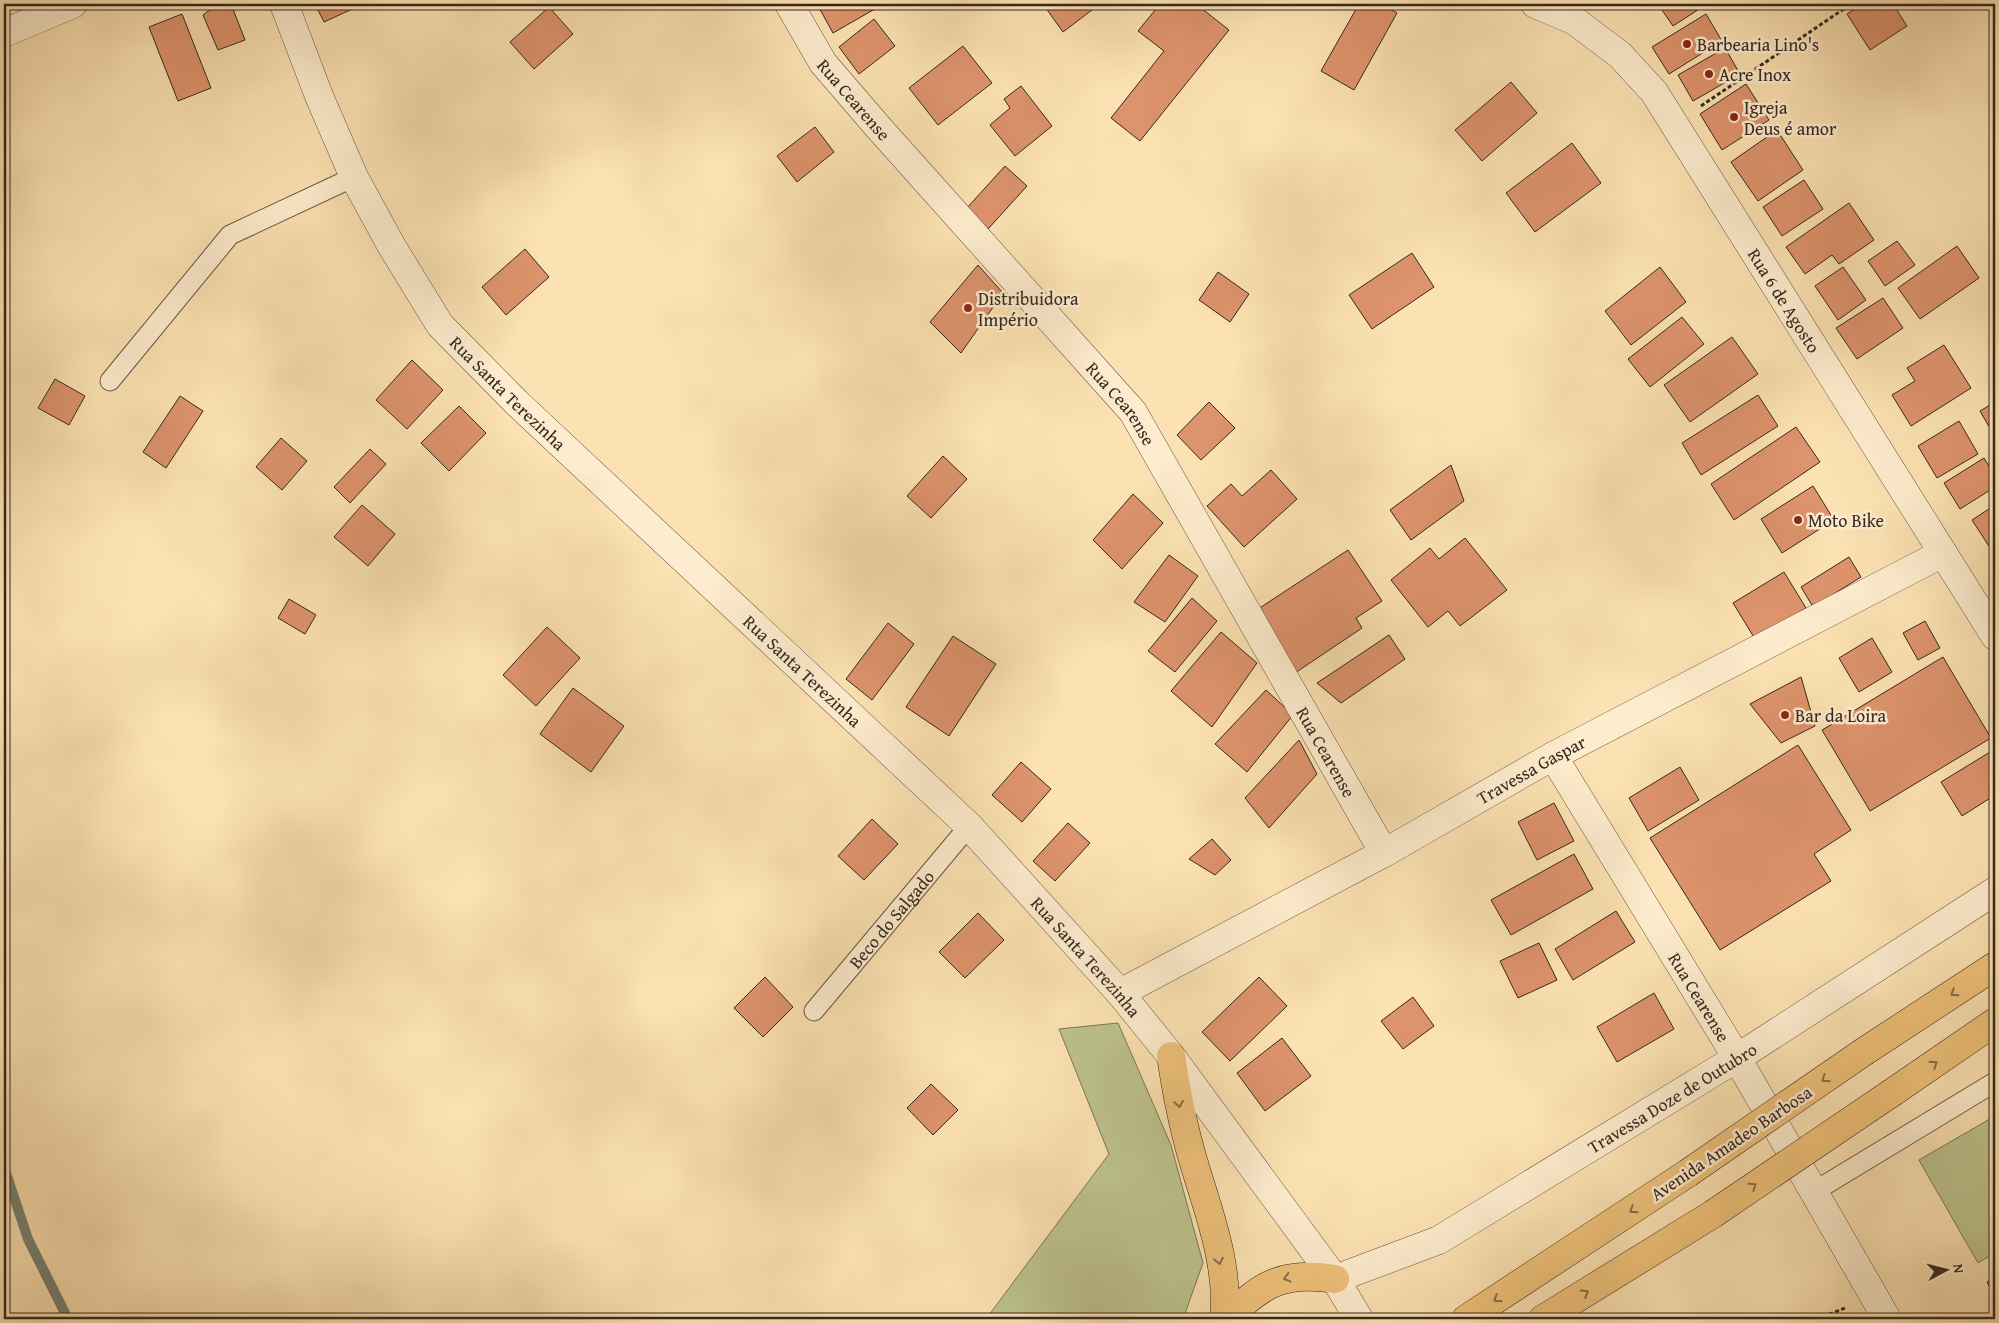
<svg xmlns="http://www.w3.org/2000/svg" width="1999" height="1323" font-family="'Gentium Book Plus',serif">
<rect width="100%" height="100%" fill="#fce2b2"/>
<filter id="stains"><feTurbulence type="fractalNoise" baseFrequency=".004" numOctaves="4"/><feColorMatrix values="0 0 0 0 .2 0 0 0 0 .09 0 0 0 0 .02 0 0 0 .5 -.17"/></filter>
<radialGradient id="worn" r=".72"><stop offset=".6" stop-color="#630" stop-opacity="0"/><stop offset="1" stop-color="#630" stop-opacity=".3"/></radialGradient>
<g fill="#bdc38d" stroke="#7a7557">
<polygon points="1118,1023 1171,1145 1203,1263 1183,1319 986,1319 1109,1154 1059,1029"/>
<polygon points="1995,1116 1995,1253 1978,1263 1919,1160"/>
</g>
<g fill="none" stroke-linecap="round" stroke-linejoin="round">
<polyline stroke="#758273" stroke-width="10" points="4,1167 28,1239 68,1319"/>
</g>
<g fill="#dd936c" stroke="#362721">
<polygon points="217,4 231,4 245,40 218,50 203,15"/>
<polygon points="315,4 361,4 361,5 324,22"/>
<polygon points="817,4 879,4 880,6 833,33"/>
<polygon points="975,4 988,4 980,10"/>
<polygon points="1043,4 1088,4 1092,10 1063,32"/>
<polygon points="1160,4 1196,4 1229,30 1140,141 1111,118 1164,51 1138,31"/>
<polygon points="1359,4 1381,4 1397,13 1354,90 1321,71"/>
<polygon points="1664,4 1707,4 1673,26 1660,7"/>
<polygon points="1863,4 1893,4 1907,26 1870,50 1847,14"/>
<polygon points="549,7 573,34 534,69 510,42"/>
<polygon points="182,14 211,88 178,101 149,27"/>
<polygon points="1706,14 1722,41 1669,74 1652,47"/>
<polygon points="874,19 895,46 859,74 839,47"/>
<polygon points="963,46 992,83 938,125 909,88"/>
<polygon points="1725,48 1740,74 1693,101 1678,75"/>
<polygon points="1511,82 1537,113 1482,161 1455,130"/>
<polygon points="1746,84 1769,120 1722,150 1700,114"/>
<polygon points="1021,86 1052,126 1015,156 990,125 1010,108 1004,99"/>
<polygon points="815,127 834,152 797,182 777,156"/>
<polygon points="1777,130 1803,170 1758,201 1731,162"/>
<polygon points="1572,143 1601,183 1535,232 1506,193"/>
<polygon points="1005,166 1027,186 988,229 966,209"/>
<polygon points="1804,180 1823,209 1782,236 1763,207"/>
<polygon points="1849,203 1874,240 1839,264 1832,255 1805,274 1786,247"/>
<polygon points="1897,241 1915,265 1885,286 1868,261"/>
<polygon points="1957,246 1979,278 1920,319 1898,288"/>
<polygon points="525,249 549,277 506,315 482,287"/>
<polygon points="1412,253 1434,287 1372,329 1349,295"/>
<polygon points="978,265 1003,293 961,353 930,322"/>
<polygon points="1660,267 1686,302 1631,345 1605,311"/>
<polygon points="1843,267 1866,300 1838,320 1815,286"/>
<polygon points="1218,272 1249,294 1230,322 1199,300"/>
<polygon points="1883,298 1903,328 1857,359 1836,328"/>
<polygon points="1682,317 1704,344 1650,387 1628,359"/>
<polygon points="1732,337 1758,374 1690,422 1664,385"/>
<polygon points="1944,345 1971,388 1911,426 1892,395 1915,381 1907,368"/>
<polygon points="412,360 443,390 407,429 376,400"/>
<polygon points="55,379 85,396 69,425 38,408"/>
<polygon points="1758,395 1778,426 1701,475 1682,443"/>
<polygon points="180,396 203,411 166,468 143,452"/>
<polygon points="1209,402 1235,428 1201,460 1177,435"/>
<polygon points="1995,402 1995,437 1980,411"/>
<polygon points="459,406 486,433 449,471 421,443"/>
<polygon points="1959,421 1978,454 1937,478 1918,446"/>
<polygon points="1796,427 1820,462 1734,520 1711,484"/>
<polygon points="281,438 307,461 282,490 256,467"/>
<polygon points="370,449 386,464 350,503 334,487"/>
<polygon points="943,456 967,479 931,518 907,496"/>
<polygon points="1984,458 1995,476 1995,487 1960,509 1944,483"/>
<polygon points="1451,465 1464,501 1411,540 1390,510"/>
<polygon points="1271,470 1297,499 1244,547 1207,506 1231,484 1242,496"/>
<polygon points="1813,486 1834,520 1782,553 1761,519"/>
<polygon points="1133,494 1163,523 1122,569 1093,540"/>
<polygon points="362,505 395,534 368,566 334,537"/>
<polygon points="1995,505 1995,553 1994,554 1972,520"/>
<polygon points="1465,538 1507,590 1460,626 1448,611 1428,627 1391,580 1430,548 1439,559"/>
<polygon points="1348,550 1382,601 1356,618 1362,628 1295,673 1255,611"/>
<polygon points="1169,555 1198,576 1165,622 1134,602"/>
<polygon points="1849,557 1861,577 1813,607 1801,587"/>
<polygon points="1784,572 1806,608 1755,639 1733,603"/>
<polygon points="1192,598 1217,621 1175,672 1148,651"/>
<polygon points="289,599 316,615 305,634 278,618"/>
<polygon points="1925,621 1940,648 1918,660 1903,633"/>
<polygon points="888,623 914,644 872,700 846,679"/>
<polygon points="547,627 580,658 536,706 503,675"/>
<polygon points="1221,632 1257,663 1212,727 1171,691"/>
<polygon points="1389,635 1405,659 1341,703 1317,683"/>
<polygon points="953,636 996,664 949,736 906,707"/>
<polygon points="1872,638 1892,672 1859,692 1839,658"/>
<polygon points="1943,657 1991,738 1870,811 1822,730"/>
<polygon points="1801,677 1815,726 1781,743 1750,704"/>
<polygon points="573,688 624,726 591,772 540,734"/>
<polygon points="1266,690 1293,715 1247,772 1215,744"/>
<polygon points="1299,740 1317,774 1269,828 1245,798"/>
<polygon points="1798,745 1851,830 1814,854 1831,881 1720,950 1650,838"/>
<polygon points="1995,749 1995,795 1962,816 1941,782"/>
<polygon points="1021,762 1051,789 1022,822 992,795"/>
<polygon points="1680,767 1699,800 1648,831 1629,798"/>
<polygon points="1554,803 1574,841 1537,860 1518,822"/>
<polygon points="872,819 898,844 864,880 838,856"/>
<polygon points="1068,823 1090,843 1055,881 1033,861"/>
<polygon points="1212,839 1231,860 1215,875 1189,859"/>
<polygon points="1574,854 1593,889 1511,935 1491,900"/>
<polygon points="1616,911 1635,942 1573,980 1555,949"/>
<polygon points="978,913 1004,940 965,978 939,952"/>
<polygon points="1539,943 1557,980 1518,998 1500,961"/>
<polygon points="765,977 793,1007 763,1037 734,1008"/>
<polygon points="1259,977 1287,1006 1230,1061 1202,1032"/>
<polygon points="1654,993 1674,1029 1617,1062 1597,1027"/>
<polygon points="1413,997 1434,1026 1403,1049 1381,1021"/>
<polygon points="1282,1038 1311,1076 1265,1111 1237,1073"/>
<polygon points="931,1084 958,1110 933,1135 907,1108"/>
<polygon points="1995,1277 1995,1297 1987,1282"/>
</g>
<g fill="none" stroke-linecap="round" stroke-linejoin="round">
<defs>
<g id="service">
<polyline points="110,381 230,235 354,177"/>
<path id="s1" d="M814,1011L969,826"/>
<polyline points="1815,1191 1995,1082"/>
</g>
<g id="minor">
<path id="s2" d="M284,4L319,96L354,177L391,245L440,325L517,403L969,826L1120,993L1171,1056L1335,1279L1359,1319"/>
<path id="s3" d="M789,4L823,63L878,127L1133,412L1384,853"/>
<polyline points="4,33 73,4"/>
<path id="s4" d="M1553,756L1737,1058L1887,1319"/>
<path id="s5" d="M1120,993L1384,853L1553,756L1943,553"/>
<path id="s6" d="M1335,1279L1439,1240L1737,1058L1995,891"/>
</g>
<g id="tertiary">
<path id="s7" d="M1535,4L1575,21L1620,55L1654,92L1995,636"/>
</g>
<g id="primary">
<polyline points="1865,1051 1995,966"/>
<path d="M1171,1056C1176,1089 1182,1121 1191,1153C1206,1206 1230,1263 1224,1319"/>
<polyline points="1893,1092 1995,1022"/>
<path d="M1227,1319C1262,1283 1284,1271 1335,1279"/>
<polyline points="1466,1319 1688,1173"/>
<polyline points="1543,1319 1713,1214"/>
</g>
</defs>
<use href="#service" stroke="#685645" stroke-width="21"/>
<use href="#minor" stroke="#685645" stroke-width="29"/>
<use href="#tertiary" stroke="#685645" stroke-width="29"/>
<use href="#primary" stroke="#362721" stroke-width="29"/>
<g stroke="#362721" stroke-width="3" stroke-dasharray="4 2.5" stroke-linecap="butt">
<polyline points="1701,106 1851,4"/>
<polyline points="1817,1319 1845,1308"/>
</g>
<use href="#service" stroke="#fdeccd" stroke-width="19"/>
<use href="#minor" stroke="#fdeccd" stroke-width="28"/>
<use href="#tertiary" stroke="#fdeccd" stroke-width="28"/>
<use href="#primary" stroke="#eec179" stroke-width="28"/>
<defs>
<g id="primary-bridge">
<polyline points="1688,1173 1865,1051"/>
<polyline points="1713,1214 1893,1092"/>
</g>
</defs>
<use href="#primary-bridge" stroke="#362721" stroke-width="29" stroke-linecap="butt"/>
<use href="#primary-bridge" stroke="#eec179" stroke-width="28"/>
</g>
<defs><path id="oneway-chevron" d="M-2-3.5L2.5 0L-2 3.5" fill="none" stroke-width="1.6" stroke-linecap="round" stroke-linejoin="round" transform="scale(1.25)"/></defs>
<g stroke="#896c49">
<use href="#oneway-chevron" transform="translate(1954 993) rotate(147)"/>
<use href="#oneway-chevron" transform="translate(1934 1064) rotate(-34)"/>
<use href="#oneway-chevron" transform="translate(1825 1079) rotate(145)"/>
<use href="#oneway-chevron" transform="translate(1179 1104) rotate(80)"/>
<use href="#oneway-chevron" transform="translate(1753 1186) rotate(-34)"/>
<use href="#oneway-chevron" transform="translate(1633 1210) rotate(147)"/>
<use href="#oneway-chevron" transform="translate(1219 1261) rotate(79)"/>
<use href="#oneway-chevron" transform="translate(1287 1278) rotate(166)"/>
<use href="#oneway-chevron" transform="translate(1585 1293) rotate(-32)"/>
<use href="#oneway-chevron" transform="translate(1497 1299) rotate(147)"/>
</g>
<g fill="#8f2418" stroke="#fdeccd" stroke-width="2">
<circle cx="1687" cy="44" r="5"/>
<circle cx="1709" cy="74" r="5"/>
<circle cx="1734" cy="117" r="5"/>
<circle cx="968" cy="308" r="5"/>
<circle cx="1798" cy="520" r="5"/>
<circle cx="1785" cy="715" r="5"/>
</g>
<g text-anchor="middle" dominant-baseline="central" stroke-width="5" stroke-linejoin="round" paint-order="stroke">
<g font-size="18" fill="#362721" stroke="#fdeccd" text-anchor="start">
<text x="1697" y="44">Barbearia Lino's</text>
<text x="1719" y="74">Acre Inox</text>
<text x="1744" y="107">Igreja<tspan x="1744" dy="21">Deus é amor</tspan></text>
<text x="978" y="298">Distribuidora<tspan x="978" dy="21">Império</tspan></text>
<text x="1808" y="520">Moto Bike</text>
<text x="1795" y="715">Bar da Loira</text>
</g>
<g font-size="18" fill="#362721" stroke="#fdeccd">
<text stroke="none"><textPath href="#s3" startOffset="116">Rua Cearense</textPath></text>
<text stroke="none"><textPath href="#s7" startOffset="396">Rua 6 de Agosto</textPath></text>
<text stroke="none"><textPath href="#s2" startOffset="454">Rua Santa Terezinha</textPath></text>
<text stroke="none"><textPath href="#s3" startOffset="521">Rua Cearense</textPath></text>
<text stroke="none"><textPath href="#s2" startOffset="859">Rua Santa Terezinha</textPath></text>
<text stroke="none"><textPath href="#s3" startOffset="926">Rua Cearense</textPath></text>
<text stroke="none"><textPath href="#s5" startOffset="468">Travessa Gaspar</textPath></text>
<text stroke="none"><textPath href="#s1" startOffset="120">Beco do Salgado</textPath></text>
<text stroke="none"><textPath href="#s2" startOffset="1262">Rua Santa Terezinha</textPath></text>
<text stroke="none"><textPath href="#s4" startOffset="282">Rua Cearense</textPath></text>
<text stroke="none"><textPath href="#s6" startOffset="384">Travessa Doze de Outubro</textPath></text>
<text transform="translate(1731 1143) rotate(-34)">Avenida Amadeo Barbosa</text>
</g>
</g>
<rect width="1999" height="1323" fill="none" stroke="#fce2b2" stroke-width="20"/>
<rect x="5" y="5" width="1989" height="1313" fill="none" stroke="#362721" stroke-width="2.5"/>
<rect x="10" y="10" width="1979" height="1303" fill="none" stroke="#362721"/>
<g transform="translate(1946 1270) rotate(83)" stroke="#fdeccd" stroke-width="4" paint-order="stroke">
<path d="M0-4L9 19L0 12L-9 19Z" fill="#362721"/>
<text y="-8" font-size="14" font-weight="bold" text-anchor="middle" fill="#362721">N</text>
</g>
<rect width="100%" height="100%" filter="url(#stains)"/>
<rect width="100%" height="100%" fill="url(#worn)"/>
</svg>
